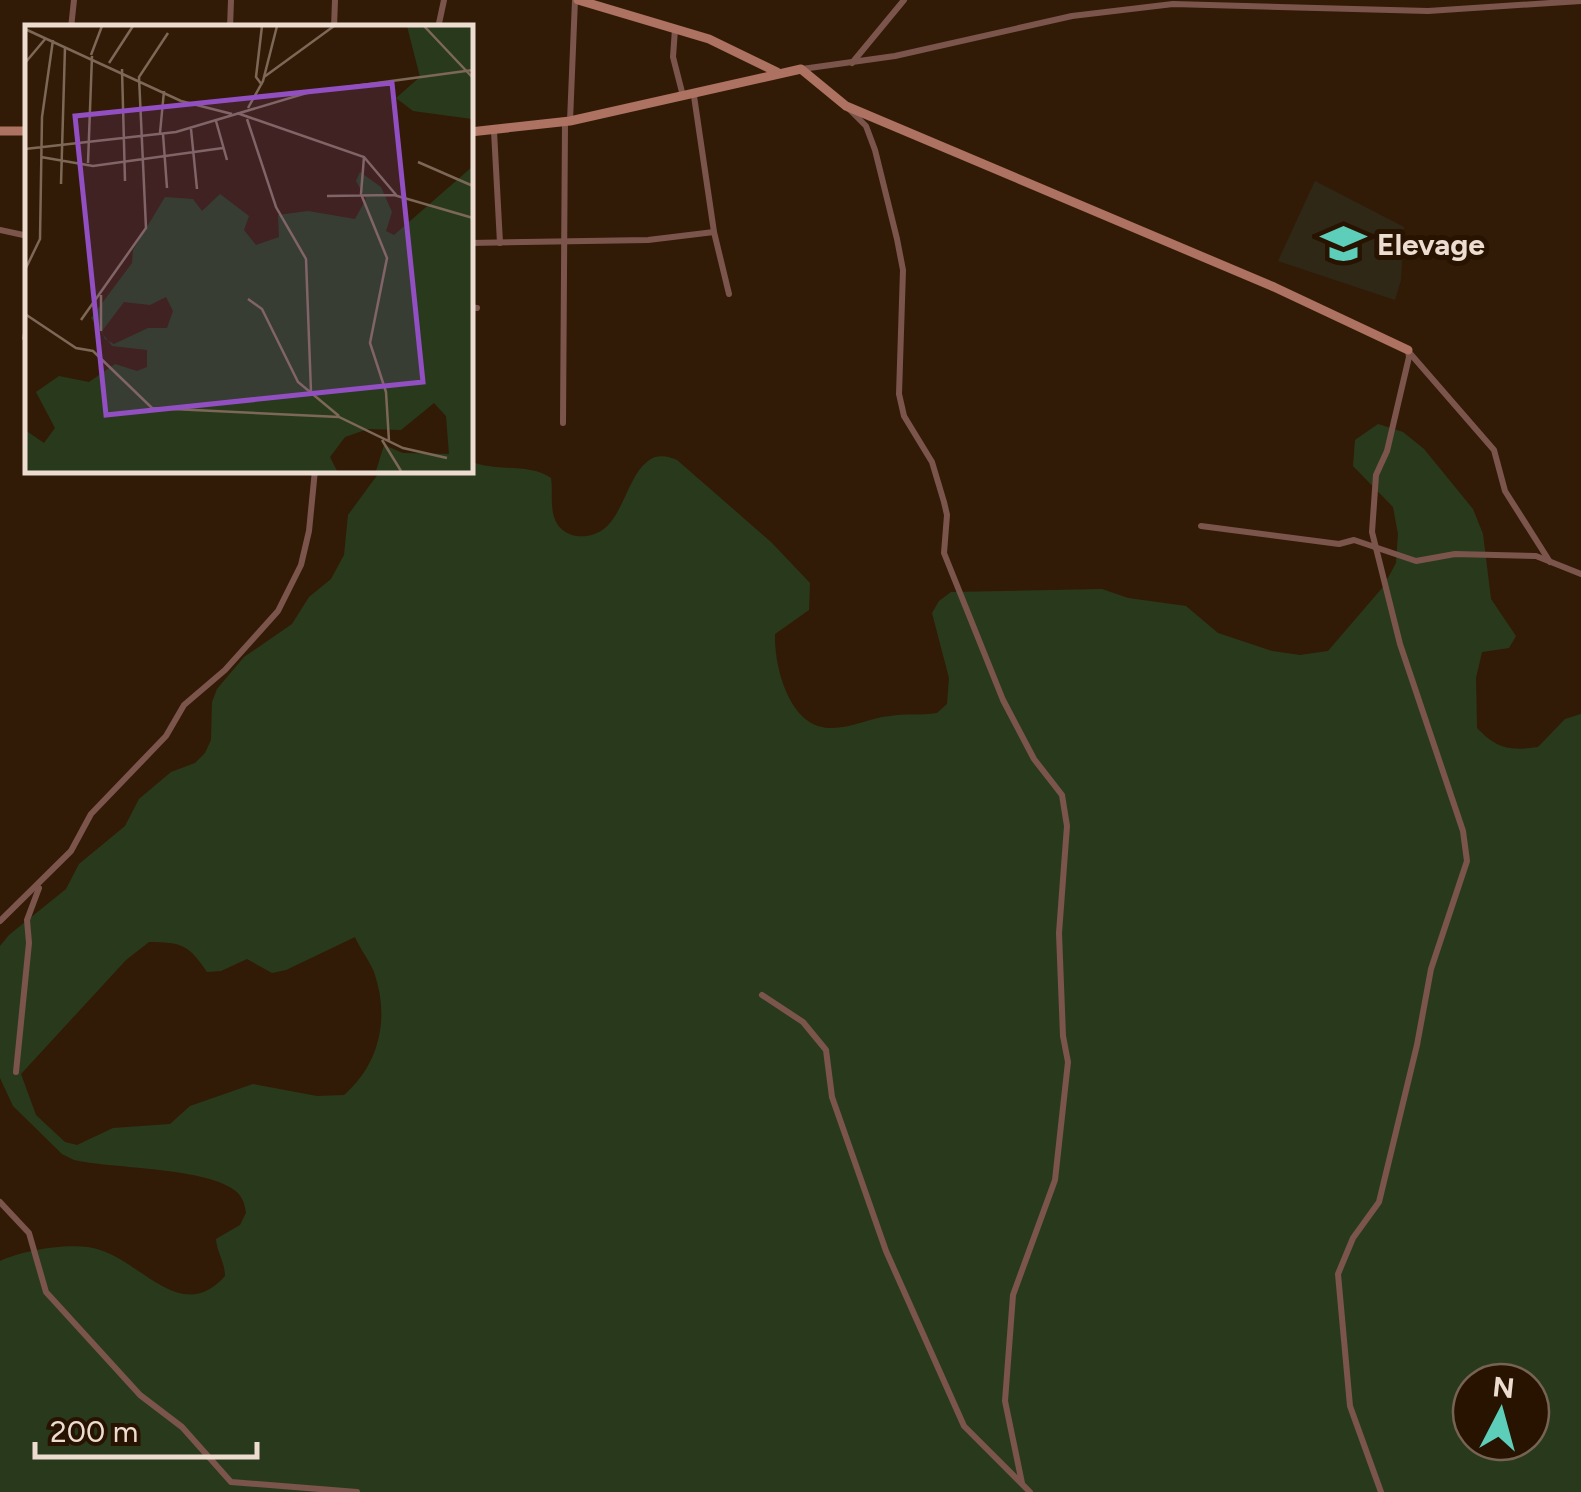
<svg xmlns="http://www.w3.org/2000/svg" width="1581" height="1492" font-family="Figtree,sans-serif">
<rect width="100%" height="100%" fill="#321b06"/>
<polygon fill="#2f2817" points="1315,181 1404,227 1401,280 1395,300 1278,261"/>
<path fill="#293a1c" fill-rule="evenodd" d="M1378,424L1403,432L1424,449L1473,509L1483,534L1491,599L1516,636L1509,648L1482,652L1476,678L1477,728C1497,749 1510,751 1538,747L1565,719L1581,714V1492H0V1261C24,1250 75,1241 100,1250C143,1263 182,1325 225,1276C225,1262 217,1253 216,1239L240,1225L246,1213C245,1205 243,1198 237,1192C208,1167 114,1169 74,1160L62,1154L13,1106L0,1078V946L9,935L66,889L79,864L125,826L139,799L171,772L195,763L205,753L211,740L212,702L217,689L244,657L292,624L309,597L331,579L344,555L348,515L381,470H470V461C497,473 527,462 551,478C553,491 550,504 554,517C557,527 565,534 576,536C623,541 621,482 648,461C657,454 667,456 677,460L771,542L810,583L809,610L775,634C774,666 789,727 829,728C851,729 868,718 890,716C905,713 921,716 937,713L947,704L949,678L932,613L939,601L951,592L1102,589L1128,598L1186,606L1218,633L1272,651L1300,655L1328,651L1383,587L1396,563L1398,534L1393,507L1353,466L1355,440ZM355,937C360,949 369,960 374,972C390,1017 380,1064 344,1095L317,1096L253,1084L190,1106L170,1124L113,1128L77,1145L65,1142L36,1115L21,1074L126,960L149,942C182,942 189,945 207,972L221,971L247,959L272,973L286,970ZM1471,1382H1531V1442H1471Z"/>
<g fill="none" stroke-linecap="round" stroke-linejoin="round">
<g stroke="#7b554b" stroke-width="6">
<polyline points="71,28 74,0"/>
<polyline points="230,28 231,0"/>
<polyline points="334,28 335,0"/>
<polyline points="438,28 444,0"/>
<polyline points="675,29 673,57 683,96"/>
<polyline points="852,63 904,0"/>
<polyline points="802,69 895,56 1072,16 1173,4 1428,11 1581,1"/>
<polyline points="694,96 714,232 729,294"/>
<polyline points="850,110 866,126 875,150 897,239 903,270 899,394 904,416 932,462 944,502 947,515 944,553 1003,700 1034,759 1062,795 1067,826 1059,933 1063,1036 1068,1062 1055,1180 1013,1295 1005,1401 1022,1483"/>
<polyline points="570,121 575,0"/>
<polyline points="494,131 500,243"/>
<polyline points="0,230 28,236"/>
<polyline points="470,243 648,240 714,232"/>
<polyline points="470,307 477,308"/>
<polyline points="25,338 28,324"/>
<polyline points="1408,351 1494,450 1505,491 1550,562"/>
<polyline points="563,423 565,122"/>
<polyline points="1201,526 1339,544 1354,540 1416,561 1455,554 1536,556 1581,574"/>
<polyline points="0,921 71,851 91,814 166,736 184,705 225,670 278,611 301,565 309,531 315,470"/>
<polyline points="762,995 803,1022 826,1050 832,1097 886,1251 964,1426 1030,1492"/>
<polyline points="16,1072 29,943 27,920 39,888"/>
<polyline points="0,1202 29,1233 46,1292 140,1395 182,1427 231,1482 357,1492"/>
<polyline points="1381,1492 1350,1406 1338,1274 1353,1238 1379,1202 1417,1045 1431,969 1467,861 1463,831 1400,644 1372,532 1376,475 1387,451 1409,357 1408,350"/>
</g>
<g stroke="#ad7261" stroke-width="9">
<polyline points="578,0 709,39 777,72"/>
<polyline points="0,131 28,131"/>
<polyline points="470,132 570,121 801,69 846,106 1274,287 1408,350"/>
</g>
</g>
<defs>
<symbol id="school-bare" viewBox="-9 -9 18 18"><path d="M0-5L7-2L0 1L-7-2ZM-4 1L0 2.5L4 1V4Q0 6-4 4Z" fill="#5dceb9" stroke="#281200" stroke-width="2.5" paint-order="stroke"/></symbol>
</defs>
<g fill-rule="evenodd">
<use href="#school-bare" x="1312" y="212" width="63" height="63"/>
</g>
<g text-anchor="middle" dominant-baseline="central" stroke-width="10" stroke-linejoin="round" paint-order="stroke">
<g font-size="30" font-weight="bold" fill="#eddcd0" stroke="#281200" text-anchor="start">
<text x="1377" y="244">Elevage</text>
</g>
</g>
<g transform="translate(25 25)">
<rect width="448" height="448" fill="#321b06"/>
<path d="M382,1H447V94L388,86L371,73L395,52ZM447,142V446H351L359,420L378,428L424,429L421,391L409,378L376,405L343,404L320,412L305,432L312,446H0V405L19,418L30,403L11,367L34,351L64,357L90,339L112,346L122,342V325L87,321L66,293L107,238L108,225L140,172L168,174L177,186L195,169L224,191L219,205L231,220L254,212L253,190L283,186L330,194L341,174L331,156L335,147L356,162L367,187L361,206L369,210ZM141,272L148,286L142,303H123L89,319L80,314L77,306L99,277L125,280Z" fill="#293a1c" fill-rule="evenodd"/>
<path fill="none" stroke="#7d6857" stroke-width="2.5" d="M237,1L231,52L237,60M399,1L448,53M0,4L156,76L207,89M66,30L77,1M0,38L21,13M84,38L108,1M97,44L100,156M239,52L309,1M223,83L238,56L252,1M212,88L339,132L372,171M222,94L251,182L281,234L286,367M191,96L202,135M166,104L172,164M135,108L139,66M138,109L142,163M0,124L151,107L285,67L448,45M16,132L68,141L198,123M339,132L336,169L362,233L345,318L361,367L364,416M393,137L448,161M63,138L67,31M36,159L40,22M302,171L369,170L448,193M0,245L15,214L17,92L28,15M223,274L237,284L273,357L314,391M0,289L51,323L68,326L127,383L314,392L378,423L422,433M56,295L121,203L114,52L143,8M76,306V270M357,415L376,446"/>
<path fill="#924fc2" fill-opacity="0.15" stroke="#924fc2" stroke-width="5" d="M367,58L398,357L81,390L50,91Z"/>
<rect width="448" height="448" fill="none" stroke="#eddcd0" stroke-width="5"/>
</g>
<g transform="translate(1501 1412) rotate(6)"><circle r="48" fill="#281200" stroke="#776353" stroke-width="2.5"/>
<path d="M0-8L18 38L0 25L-18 38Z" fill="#5dceb9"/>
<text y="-15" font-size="28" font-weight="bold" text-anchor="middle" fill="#eddcd0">N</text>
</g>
<path d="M35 1442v15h222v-15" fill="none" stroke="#eddcd0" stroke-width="5"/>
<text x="50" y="1442" font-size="30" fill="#eddcd0" stroke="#281200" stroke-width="8" paint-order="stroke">200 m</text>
</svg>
